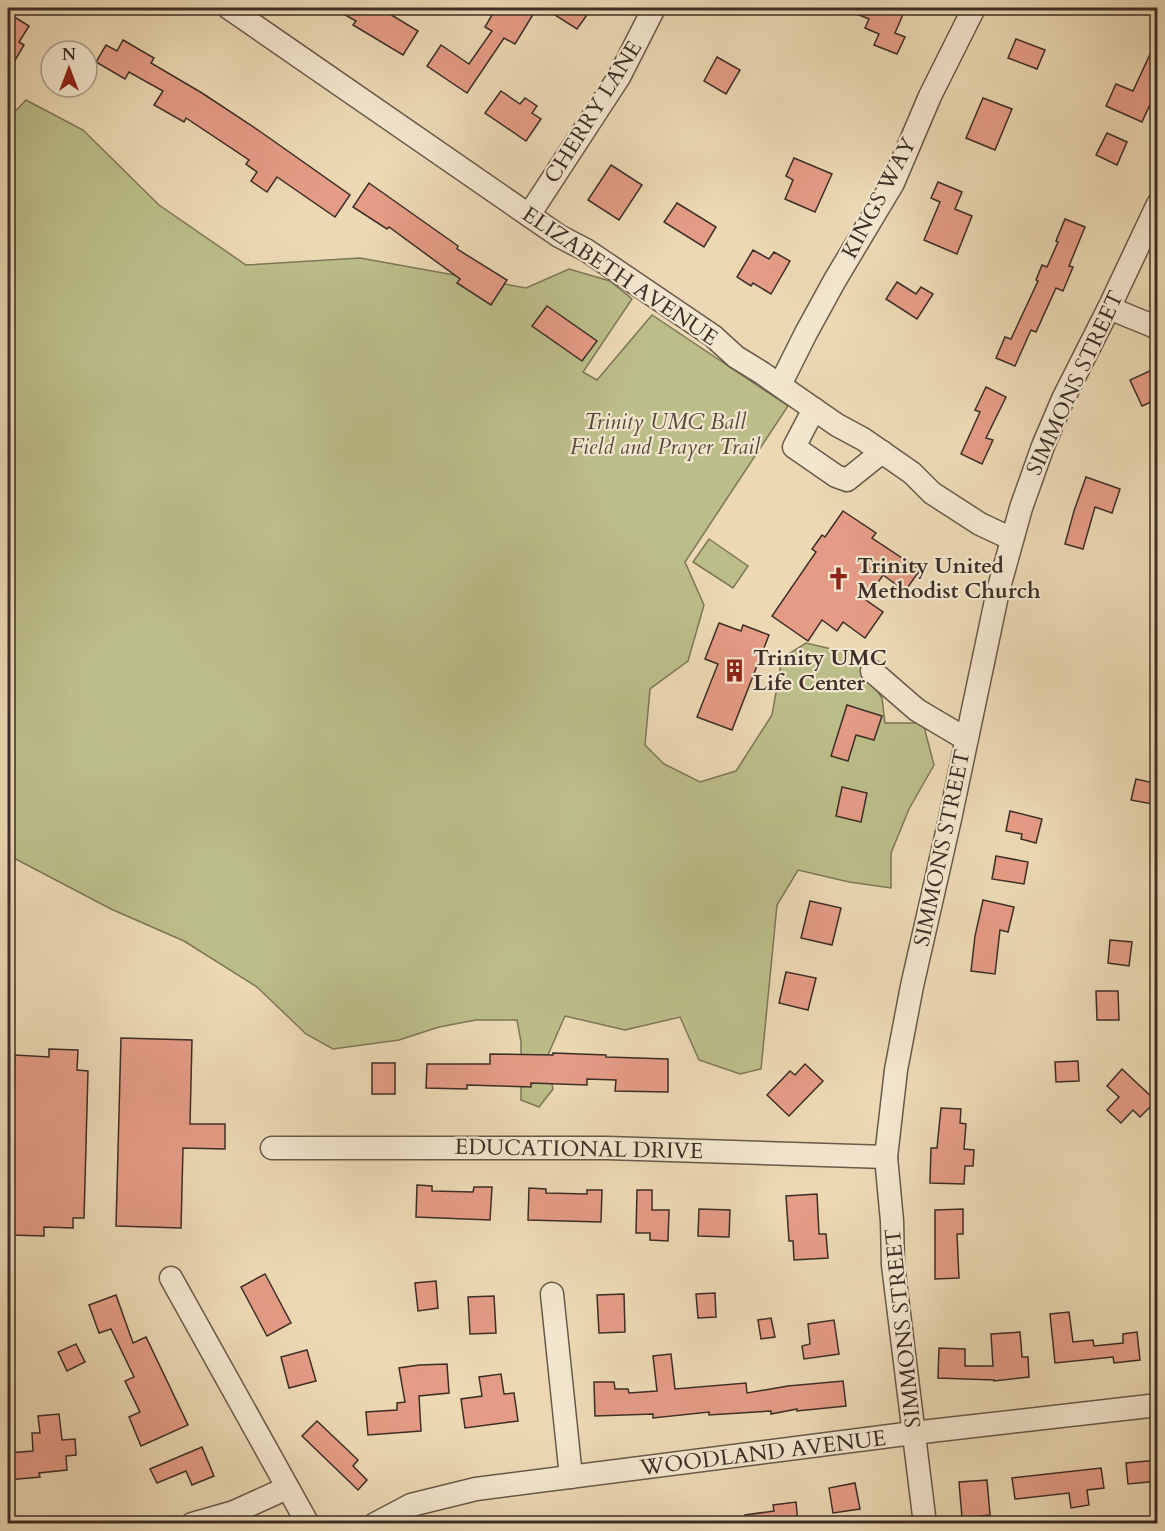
<svg xmlns="http://www.w3.org/2000/svg" width="1165" height="1531" font-family="Cardo,serif">
<rect width="100%" height="100%" fill="#ecd9b4"/>
<filter id="stains"><feTurbulence type="fractalNoise" baseFrequency=".00333" numOctaves="4"/><feColorMatrix values="0 0 0 0 .2 0 0 0 0 .09 0 0 0 0 .02 0 0 0 .5 -.17"/></filter>
<radialGradient id="worn" r=".72"><stop offset=".6" stop-color="#630" stop-opacity="0"/><stop offset="1" stop-color="#630" stop-opacity=".3"/></radialGradient>
<g fill="#bcbe8a" stroke="#7c7658" stroke-width="1.5">
<polygon points="26,100 83,130 159,205 246,265 360,258 526,288 569,269 610,281 632,299 583,372 597,380 652,315 788,406 685,562 704,605 688,661 650,689 645,745 664,764 700,782 736,771 772,715 782,658 806,643 853,654 882,698 885,723 923,723 934,765 909,809 891,853 891,888 849,882 798,870 777,905 761,1069 740,1074 699,1060 680,1017 625,1030 565,1016 547,1057 553,1089 539,1107 521,1100 521,1042 517,1020 476,1020 439,1027 399,1040 333,1049 306,1034 257,987 184,941 111,909 8,855 8,119"/>
<polygon points="709,539 748,566 733,588 693,562"/>
</g>
<g fill="#e59c86" stroke="#3c2e27" stroke-width="1.5">
<polygon points="333,8 380,8 418,31 403,55 353,25 356,21"/>
<polygon points="496,8 537,8 515,44 504,38 467,93 427,66 441,45 469,64 492,31 485,27"/>
<polygon points="544,8 581,8 589,12 577,29"/>
<polygon points="842,8 893,8 904,12 895,33 905,37 897,54 874,45 879,34 865,28 869,19"/>
<polygon points="8,13 29,26 19,42 24,45 8,72"/>
<polygon points="1158,37 1158,87 1142,122 1106,106 1116,84 1133,91"/>
<polygon points="1016,39 1045,50 1037,69 1008,58"/>
<polygon points="123,40 154,58 151,63 202,93 258,130 350,195 335,217 277,177 267,192 251,181 257,172 246,164 249,160 186,118 184,122 154,105 163,91 129,72 125,79 96,62 106,45 117,51"/>
<polygon points="717,57 740,70 726,94 704,81"/>
<polygon points="501,91 520,104 525,98 537,106 532,113 541,119 526,141 485,113"/>
<polygon points="983,98 1012,109 995,150 966,138"/>
<polygon points="1107,133 1127,142 1117,165 1096,155"/>
<polygon points="794,158 832,174 815,212 785,199 793,180 786,176"/>
<polygon points="611,165 642,185 619,220 588,200"/>
<polygon points="938,182 962,192 955,209 972,216 957,254 924,240 940,202 931,198"/>
<polygon points="369,183 458,246 457,249 507,280 491,305 457,283 460,279 389,227 387,229 353,207"/>
<polygon points="677,203 716,227 704,247 664,222"/>
<polygon points="1065,219 1085,227 1069,266 1073,267 1063,291 1056,288 1036,332 1031,330 1015,366 996,358 1005,337 1011,339 1038,281 1036,280 1042,265 1047,267 1058,242 1056,241"/>
<polygon points="753,250 769,259 774,252 790,261 771,294 753,283 751,286 737,277"/>
<polygon points="897,282 916,294 921,287 933,294 917,319 886,299"/>
<polygon points="547,306 597,341 582,361 532,326"/>
<polygon points="1154,369 1158,376 1158,399 1142,406 1130,380"/>
<polygon points="986,387 1006,397 986,438 993,440 982,464 961,454 980,412 975,410"/>
<polygon points="1086,477 1120,489 1112,513 1095,507 1083,549 1065,544 1074,511"/>
<polygon points="843,511 876,533 872,538 920,570 905,591 883,575 866,600 883,612 865,638 843,622 837,631 822,620 808,641 772,616 816,552 812,549 822,535 825,537"/>
<polygon points="719,623 741,631 743,625 769,635 732,730 697,717 718,664 705,659"/>
<polygon points="847,705 882,716 874,740 856,735 848,761 831,756"/>
<polygon points="1136,779 1158,784 1158,805 1131,800"/>
<polygon points="842,787 867,793 861,822 836,816"/>
<polygon points="1010,811 1042,819 1036,843 1021,839 1022,834 1006,831"/>
<polygon points="996,856 1028,862 1024,884 992,879"/>
<polygon points="983,900 1014,907 1008,932 1000,930 995,974 971,971 975,936"/>
<polygon points="810,901 841,908 832,945 801,938"/>
<polygon points="1110,940 1132,942 1129,966 1108,963"/>
<polygon points="786,972 816,978 808,1010 779,1003"/>
<polygon points="1096,991 1118,991 1119,1020 1097,1020"/>
<polygon points="121,1038 192,1040 190,1124 225,1124 225,1149 183,1148 181,1228 116,1226"/>
<polygon points="49,1049 78,1050 77,1070 88,1071 84,1218 73,1218 73,1228 44,1227 44,1236 10,1235 15,1055 49,1057"/>
<polygon points="553,1053 606,1055 606,1057 668,1059 668,1092 615,1091 616,1080 587,1079 587,1085 531,1083 531,1087 467,1085 467,1089 426,1088 427,1064 490,1064 490,1054 553,1055"/>
<polygon points="1078,1061 1079,1081 1056,1082 1055,1062"/>
<rect x="372" y="1063" width="23" height="31"/>
<polygon points="805,1064 823,1081 789,1116 767,1095 790,1071 795,1075"/>
<polygon points="1122,1069 1156,1101 1140,1117 1133,1110 1121,1123 1107,1110 1119,1097 1107,1086"/>
<polygon points="941,1108 961,1109 960,1123 966,1124 964,1149 974,1150 973,1166 965,1166 964,1184 930,1183 931,1148 937,1148"/>
<polygon points="417,1185 432,1186 432,1191 473,1192 474,1187 492,1187 490,1220 416,1217"/>
<polygon points="529,1188 546,1189 546,1193 587,1194 587,1190 602,1190 601,1222 528,1220"/>
<polygon points="637,1190 652,1190 652,1210 669,1210 668,1241 650,1240 650,1233 636,1233"/>
<polygon points="817,1194 819,1234 826,1234 828,1258 794,1260 793,1241 789,1241 786,1196"/>
<polygon points="699,1209 730,1210 729,1237 698,1236"/>
<polygon points="963,1209 963,1234 957,1234 959,1278 935,1279 935,1210"/>
<polygon points="265,1274 291,1323 267,1336 241,1287"/>
<polygon points="436,1281 438,1308 418,1311 415,1283"/>
<polygon points="715,1293 716,1317 698,1318 696,1294"/>
<polygon points="624,1294 625,1332 599,1333 597,1295"/>
<polygon points="116,1295 133,1343 146,1337 188,1425 141,1446 129,1417 140,1412 125,1381 134,1377 111,1329 99,1333 89,1305"/>
<polygon points="494,1296 496,1333 470,1334 468,1297"/>
<polygon points="1069,1312 1073,1342 1093,1340 1094,1346 1123,1343 1123,1334 1137,1332 1140,1360 1114,1363 1113,1357 1055,1363 1050,1314"/>
<polygon points="771,1318 775,1337 761,1339 758,1320"/>
<polygon points="834,1320 839,1354 804,1359 802,1346 810,1344 808,1324"/>
<polygon points="1020,1332 1022,1357 1028,1357 1029,1377 994,1381 994,1380 938,1378 939,1348 965,1349 965,1366 993,1366 991,1334"/>
<polygon points="76,1344 85,1362 67,1371 58,1352"/>
<polygon points="307,1350 316,1381 289,1388 281,1357"/>
<polygon points="671,1354 675,1389 746,1383 747,1393 788,1386 843,1381 846,1406 797,1411 797,1409 771,1414 771,1411 709,1415 709,1412 653,1418 653,1414 595,1416 594,1382 614,1382 615,1389 628,1389 629,1393 657,1391 653,1356"/>
<polygon points="447,1364 449,1393 419,1396 421,1431 368,1435 366,1412 397,1410 397,1403 405,1402 399,1368 419,1365"/>
<polygon points="501,1374 504,1394 514,1393 518,1421 465,1428 461,1399 482,1396 479,1377"/>
<polygon points="59,1414 62,1440 75,1439 76,1455 66,1456 67,1470 39,1473 40,1477 8,1480 8,1453 33,1451 32,1433 40,1433 38,1416"/>
<polygon points="317,1421 358,1460 353,1466 367,1480 358,1490 302,1436"/>
<polygon points="202,1447 214,1476 192,1485 186,1471 157,1483 150,1469"/>
<polygon points="1158,1460 1158,1481 1128,1484 1126,1463"/>
<polygon points="1101,1468 1104,1488 1087,1490 1089,1505 1071,1508 1069,1493 1015,1499 1012,1478"/>
<polygon points="987,1480 990,1515 962,1518 959,1482"/>
<polygon points="855,1483 860,1509 833,1513 829,1488"/>
<polygon points="796,1502 798,1524 746,1524 745,1515 774,1511 773,1505"/>
</g>
<g fill="none" stroke-linecap="round" stroke-linejoin="round">
<defs>
<g id="minor">
<polyline points="229,8 559,236 586,250 713,336 736,357 762,373 837,425 863,439 912,473 932,493 980,524 1012,539"/>
<polyline points="529,215 619,77 654,8"/>
<polyline points="1109,308 1158,328"/>
<polyline points="780,385 806,333 835,280 893,183 930,96 974,8"/>
<polyline points="814,409 794,447 836,476 847,480 882,452"/>
<polyline points="872,671 917,710 966,739"/>
<polyline points="272,1148 607,1148 886,1157"/>
<polyline points="171,1278 308,1524"/>
<polyline points="552,1294 571,1477"/>
<polyline points="192,1524 234,1512 287,1488"/>
<polyline points="375,1524 411,1505 476,1489 913,1433 1158,1405"/>
<polyline points="925,1524 893,1265 892,1221 886,1157 896,1070 912,986 950,819 998,591 1021,508 1043,446 1063,399 1109,308 1158,204"/>
</g>
</defs>
<use href="#minor" stroke="#68594a" stroke-width="25"/>
<use href="#minor" stroke="#f3e6ce" stroke-width="22"/>
</g>
<defs>
<symbol id="church-bare" viewBox="-9 -9 18 18"><path d="M-1.2-6h2.4v3.5h3.3v2.4h-3.3V6h-2.4V-.1h-3.3v-2.4h3.3Z" fill="#8f2418" stroke="#f3e6ce" stroke-width="2.5" paint-order="stroke"/></symbol>
<symbol id="building-bare" viewBox="-9 -9 18 18"><path d="M-4-6H4V6H1V3H-1V6H-4ZM-2.5-4.3h1.7v1.8h-1.7ZM.8-4.3h1.7v1.8H.8ZM-2.5-1h1.7V.8h-1.7ZM.8-1h1.7V.8H.8Z" fill="#8f2418" stroke="#f3e6ce" stroke-width="2.5" paint-order="stroke"/></symbol>
</defs>
<g fill-rule="evenodd">
<use href="#church-bare" x="822" y="562" width="33" height="33"/>
<use href="#building-bare" x="718" y="654" width="33" height="33"/>
</g>
<g text-anchor="middle" dominant-baseline="central" stroke-width="4.5" stroke-linejoin="round" paint-order="stroke">
<g font-size="22" fill="#3c2e27" stroke="#f3e6ce">
<text transform="translate(593 112) rotate(-58)">CHERRY LANE</text>
<text transform="translate(879 198) rotate(-62)">KINGS WAY</text>
<text transform="translate(620 276) rotate(34)">ELIZABETH AVENUE</text>
<text transform="translate(1075 383) rotate(-65)">SIMMONS STREET</text>
<text transform="translate(942 848) rotate(-78)">SIMMONS STREET</text>
<text transform="translate(579 1149) rotate(1)">EDUCATIONAL DRIVE</text>
<text transform="translate(903 1328) rotate(-96)">SIMMONS STREET</text>
<text transform="translate(763 1453) rotate(-7)">WOODLAND AVENUE</text>
</g>
<g font-size="22" font-style="italic" fill="#564b3b" stroke="#f3e6ce">
<text x="665" y="422">Trinity UMC Ball<tspan x="665" dy="25">Field and Prayer Trail</tspan></text>
</g>
<g font-size="22" font-weight="bold" fill="#3c2e27" stroke="#f3e6ce" text-anchor="start">
<text x="857" y="566">Trinity United<tspan x="857" dy="25">Methodist Church</tspan></text>
<text x="753" y="658">Trinity UMC<tspan x="753" dy="25">Life Center</tspan></text>
</g>
</g>
<rect width="1165" height="1531" fill="none" stroke="#ecd9b4" stroke-width="30"/>
<rect x="9" y="9" width="1147" height="1513" fill="none" stroke="#3c2e27" stroke-width="3"/>
<rect x="15" y="15" width="1135" height="1501" fill="none" stroke="#3c2e27" stroke-width="1.5"/>
<g transform="translate(69 69)"><circle r="28" fill="#f3e6ce" stroke="#aa9c8b" stroke-width="1.5"/>
<path d="M0-4.5L10 22L0 15L-10 22Z" fill="#8f2418"/>
<text y="-9" font-size="16" font-weight="bold" text-anchor="middle" fill="#3c2e27">N</text>
</g>
<rect width="100%" height="100%" filter="url(#stains)"/>
<rect width="100%" height="100%" fill="url(#worn)"/>
</svg>
